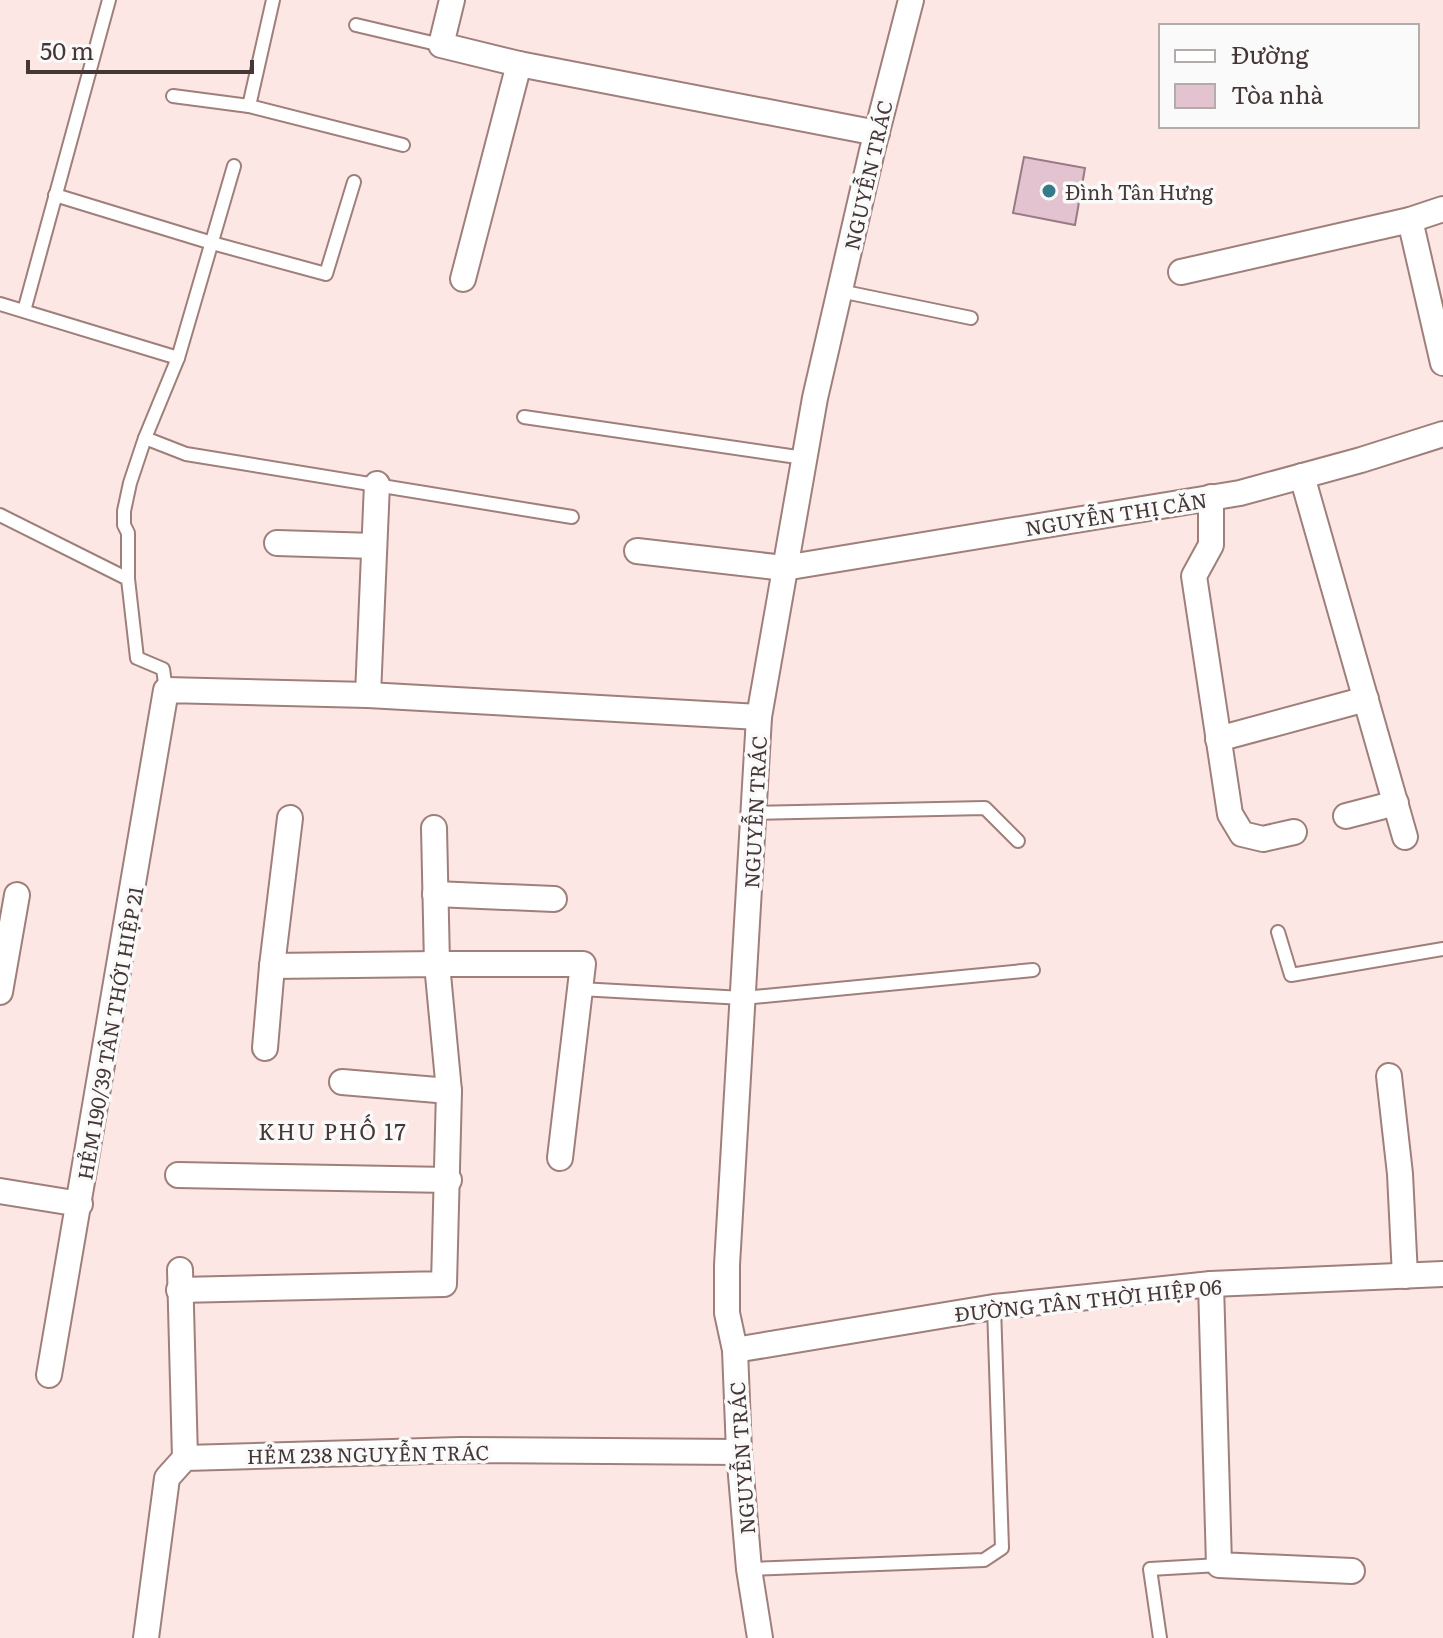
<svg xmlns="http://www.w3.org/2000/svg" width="1443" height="1638" font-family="Literata,serif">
<rect width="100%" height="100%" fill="#fde7e4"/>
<polygon fill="#e4c3d0" stroke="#987a85" stroke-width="2" points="1024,157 1085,168 1075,225 1013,213"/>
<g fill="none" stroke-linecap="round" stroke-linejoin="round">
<defs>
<g id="lane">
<polyline points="273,0 249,106 403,145"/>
<polyline points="356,25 441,45"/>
<polyline points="173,96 249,106"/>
<polyline points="55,195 212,243 326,274 354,182"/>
<polyline points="840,291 971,318"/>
<polyline points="0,304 178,358"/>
<polyline points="24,311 109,0"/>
<polyline points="524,417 804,458"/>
<polyline points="145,438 186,454 572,517"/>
<polyline points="0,515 128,579 137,658 163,669 166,690"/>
<polyline points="128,579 128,533 124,525 124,511 130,483 145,438 178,358 234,166"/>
<polyline points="755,813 985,808 1018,841"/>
<polyline points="1278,932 1291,975 1443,949"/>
<polyline points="580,989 743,998 1033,970"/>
<polyline points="749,1569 984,1560 1002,1548 994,1307"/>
<polyline points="1160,1638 1150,1569 1219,1565"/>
</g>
<g id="street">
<polyline points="452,0 441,45 519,64"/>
<polyline points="1410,220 1443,363"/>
<polyline points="1181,272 1410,220 1443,209"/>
<polyline points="463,279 519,64 877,133"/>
<polyline points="1302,476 1405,837"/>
<polyline points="1211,497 1211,545 1194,576 1230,814 1242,834 1263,839 1294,832"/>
<polyline points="277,543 374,546"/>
<polyline points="637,551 784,568 1240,493 1361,460 1443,434"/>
<polyline points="368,695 377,484"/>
<polyline points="1218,739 1366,699"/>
<polyline points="1346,816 1396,803"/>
<polyline points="434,828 437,964 583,964 560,1158"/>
<polyline points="435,894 554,899"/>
<polyline points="0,992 17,895"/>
<polyline points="265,1048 272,966"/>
<polyline points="1389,1076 1400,1174 1405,1276"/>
<polyline points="342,1082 449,1091"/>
<polyline points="178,1175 449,1180"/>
<polyline points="0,1191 80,1204"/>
<polyline points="180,1270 185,1458"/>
<polyline points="1211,1284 1219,1565 1352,1571"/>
<polyline points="179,1290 444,1284 449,1091 437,964 272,966 290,818"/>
<polyline points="735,1350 994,1307 1211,1284 1443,1274"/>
<polyline points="49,1375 166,690 368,695 759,717"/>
<polyline points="146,1638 167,1478 185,1458 460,1450 739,1452"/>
<polyline points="760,1638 749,1569 739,1452 735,1350 727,1313 727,1265 759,717 815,398 872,151 911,0"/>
</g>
</defs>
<use href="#lane" stroke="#9f7f7a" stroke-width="16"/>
<use href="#street" stroke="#9f7f7a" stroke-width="28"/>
<use href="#lane" stroke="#fff" stroke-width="12"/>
<use href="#street" stroke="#fff" stroke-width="24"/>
</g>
<circle fill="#377b8a" stroke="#fafafa" stroke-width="3" cx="1049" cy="191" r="8"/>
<g text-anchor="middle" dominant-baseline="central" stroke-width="7" stroke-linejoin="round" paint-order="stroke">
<g font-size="20" fill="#453735" stroke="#fafafa">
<text transform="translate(867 175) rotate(-77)">NGUYỄN TRÁC</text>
<text transform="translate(1116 513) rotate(-9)">NGUYỄN THỊ CĂN</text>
<text transform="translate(754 812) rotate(-87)">NGUYỄN TRÁC</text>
<text transform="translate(109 1033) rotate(-80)">HẺM 190/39 TÂN THỚI HIỆP 21</text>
<text transform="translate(1088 1299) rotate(-6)">ĐƯỜNG TÂN THỜI HIỆP 06</text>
<text transform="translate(368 1453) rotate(-1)">HẺM 238 NGUYỄN TRÁC</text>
<text transform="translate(741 1458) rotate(-94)">NGUYỄN TRÁC</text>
</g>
<g font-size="20" fill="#453735" stroke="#fafafa" text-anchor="start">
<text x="1065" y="191">Đình Tân Hưng</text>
</g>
<g font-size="22" letter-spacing="2" fill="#453735" stroke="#fafafa">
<text x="333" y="1130">KHU PHỐ 17</text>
</g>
</g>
<rect x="1159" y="24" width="260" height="104" fill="#fafafa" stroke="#b2acab" stroke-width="2"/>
<rect x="1175" y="50" width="40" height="12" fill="#ffffff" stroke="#b2acab" stroke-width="2"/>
<text x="1231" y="64" font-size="24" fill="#453735">Đường</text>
<rect x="1175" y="84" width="40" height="24" fill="#e4c3d0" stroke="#b2acab" stroke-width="2"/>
<text x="1231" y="104" font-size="24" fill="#453735">Tòa nhà</text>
<path d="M28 60v12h224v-12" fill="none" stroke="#453735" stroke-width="4"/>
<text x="40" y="60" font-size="24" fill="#453735" stroke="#fafafa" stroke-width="6" paint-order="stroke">50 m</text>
</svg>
